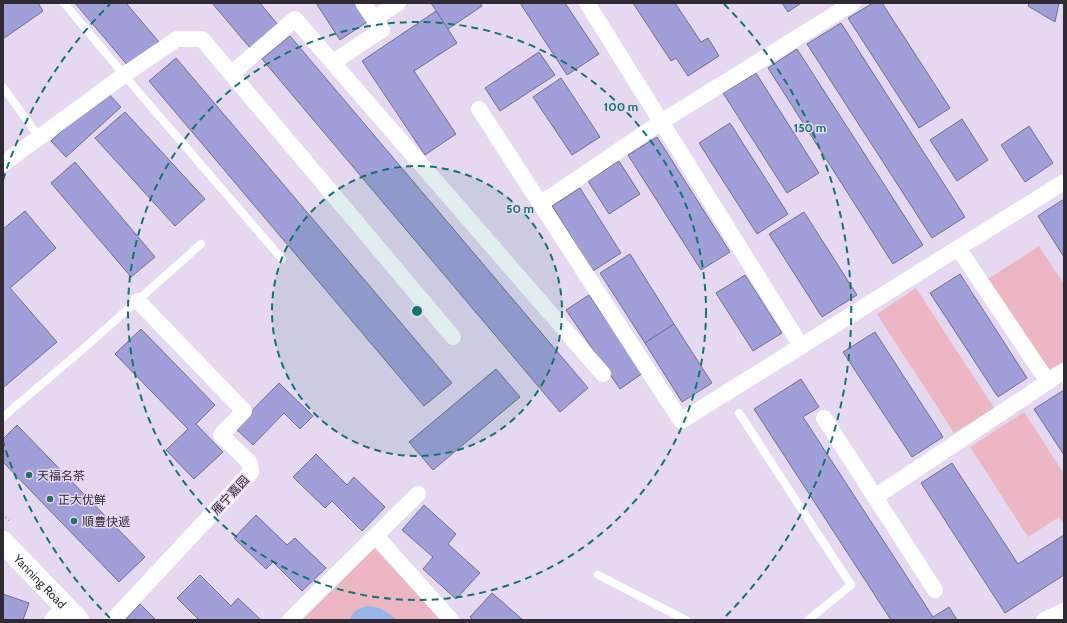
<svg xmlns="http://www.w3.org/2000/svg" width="1067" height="623" font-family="Cabin,'Noto Sans SC',sans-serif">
<rect width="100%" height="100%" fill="#e7d8f2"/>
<g fill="#edb6c3">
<polygon points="1039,246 1064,284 1064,376 1057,365 1048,370 988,279"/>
<polygon points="916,288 994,408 954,433 877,314"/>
<polygon points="1024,412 1064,474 1064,524 1059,517 1028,537 970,447"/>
<polygon points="372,546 442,620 295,620"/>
</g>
<path fill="#96b7ec" d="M367,606C379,606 388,612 397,620H349C353,612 358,608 367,606Z"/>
<g fill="#a19fda" stroke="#72718a">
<polygon points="3,3 38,3 43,11 3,39"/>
<polygon points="75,3 126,3 159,42 129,67"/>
<polygon points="212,3 260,3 278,25 251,49"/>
<polygon points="316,3 354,3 367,22 340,40"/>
<polygon points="431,3 480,3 482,6 448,29"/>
<polygon points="520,3 565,3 599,54 567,75"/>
<polygon points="633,3 675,3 701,42 708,38 719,56 688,76 676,58 671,61"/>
<polygon points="782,3 801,3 788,12"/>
<polygon points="873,3 882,3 950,108 919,128 848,18"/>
<polygon points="1029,3 1059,3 1055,22 1028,6"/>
<polygon points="436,11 457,43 414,71 456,134 425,155 362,61"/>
<polygon points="841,23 965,217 932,238 807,44"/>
<polygon points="290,36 588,388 560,412 262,59"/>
<polygon points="797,49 923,245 893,264 768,68"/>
<polygon points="539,52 555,75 500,111 485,88"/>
<polygon points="176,58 452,383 424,406 149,81"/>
<polygon points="756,73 819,173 787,193 723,93"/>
<polygon points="561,78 600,137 572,155 533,97"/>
<polygon points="106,91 121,107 66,157 51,141"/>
<polygon points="125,112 205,199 175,226 95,138"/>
<polygon points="962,119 988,160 957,181 930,140"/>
<polygon points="730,123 788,214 757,234 699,143"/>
<polygon points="1029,126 1053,163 1025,182 1001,145"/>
<polygon points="657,137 730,252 701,270 628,155"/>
<polygon points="619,161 640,194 609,214 588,181"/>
<polygon points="75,162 155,257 131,277 51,183"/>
<polygon points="580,188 621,253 593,271 552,206"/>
<polygon points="1064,199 1064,257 1038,216"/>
<polygon points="25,211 56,248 10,288 57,342 4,387 3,386 3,229"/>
<polygon points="804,212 857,295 822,317 769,234"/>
<polygon points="630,254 674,324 645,343 600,273"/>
<polygon points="960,274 1027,378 998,397 930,293"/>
<polygon points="745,275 782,333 753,351 716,293"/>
<polygon points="589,295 643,373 620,389 566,310"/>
<polygon points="674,324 712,383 682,402 645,343"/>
<polygon points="141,329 215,405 196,424 223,452 194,479 166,450 188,429 115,354"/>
<polygon points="875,332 943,437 912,457 843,352"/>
<polygon points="496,369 520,397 433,470 409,442"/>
<polygon points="801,379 819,407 803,417 933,617 949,607 957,620 891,620 754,409"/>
<polygon points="279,383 313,416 300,429 284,413 253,445 235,428"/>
<polygon points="1064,390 1064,455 1034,409"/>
<polygon points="17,425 145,557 119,582 3,462 3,439"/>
<polygon points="316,454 347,485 354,477 385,507 362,531 332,501 325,508 293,477"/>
<polygon points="952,463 1018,564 1064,535 1064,575 1005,613 921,483"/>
<polygon points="424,505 456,534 448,544 480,573 456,599 423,569 433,557 402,530"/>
<polygon points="256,515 287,545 295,538 326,568 302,591 273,562 266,569 234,538"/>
<polygon points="200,575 231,606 238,598 261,620 199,620 177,598"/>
<polygon points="492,593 523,620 473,620 470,617"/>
<polygon points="3,594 29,603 23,620 3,620"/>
<polygon points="140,604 156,620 125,620"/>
</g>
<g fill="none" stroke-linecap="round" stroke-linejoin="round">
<polyline stroke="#b0a4b9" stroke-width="2.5" stroke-dasharray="1 3" stroke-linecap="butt" points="3,514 11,523"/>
<g stroke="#fff" stroke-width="8">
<polyline points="64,3 124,75 282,259"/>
<polyline points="3,87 39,137"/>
<polyline points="739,413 851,585 808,620"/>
<polyline points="3,417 83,349 201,244"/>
<polyline points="598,575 686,620"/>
</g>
<g stroke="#fff" stroke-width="16">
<polyline points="363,3 374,19 398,3"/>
<polyline points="587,3 801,346"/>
<polyline points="333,62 382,30 374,19"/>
<polyline points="231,74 295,19 603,374"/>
<polyline points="479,109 681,421 1064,182"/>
<polyline points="3,164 124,75 177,39 202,39 453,337"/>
<polyline points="540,204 661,122 853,3"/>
<polyline points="958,248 1048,382"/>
<polyline points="824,418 935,590"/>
<polyline points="875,497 1064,371"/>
<polyline points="376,536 451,620"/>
<polyline points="52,620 65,607"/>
<polyline points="113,620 251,472 250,463 221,435 244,411 138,301"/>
<polyline points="290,620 418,494"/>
<polyline points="1044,620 1064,611"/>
</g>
<path stroke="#fff" stroke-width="22" id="s1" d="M3,542L78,620"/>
</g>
<circle cx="417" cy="311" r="145" fill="#0f766e" fill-opacity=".12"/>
<g fill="none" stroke="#0f766e" stroke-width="2" stroke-dasharray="7 5">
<circle cx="417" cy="311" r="145"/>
<circle cx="417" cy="311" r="289"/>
<path d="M110 618A434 434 0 0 1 3 442M3 180A434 434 0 0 1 110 4M724 4A434 434 0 0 1 724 618"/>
</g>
<g fill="#276e64" stroke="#e7d8f2" stroke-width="1.5">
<circle cx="29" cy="475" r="4"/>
<circle cx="50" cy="499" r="4"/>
<circle cx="74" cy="521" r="4"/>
</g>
<g text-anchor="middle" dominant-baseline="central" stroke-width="3" stroke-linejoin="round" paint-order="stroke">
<g font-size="12" fill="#302a34" stroke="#e7d8f2" text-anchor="start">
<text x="37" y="475">天福名茶</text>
<text x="58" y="499">正大优鲜</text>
<text x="82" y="521">順豊快遞</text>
</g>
<g font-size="12" fill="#302a34" stroke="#e7d8f2">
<text transform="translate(230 495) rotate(-47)">雁宁嘉园</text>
<text stroke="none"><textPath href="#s1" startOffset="54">Yanning Road</textPath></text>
</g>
</g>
<circle cx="417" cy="311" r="6" fill="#0f766e" stroke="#e7d8f2" stroke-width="2"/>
<g font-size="12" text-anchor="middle" font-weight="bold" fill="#0f766e" stroke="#e7d8f2" stroke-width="3" stroke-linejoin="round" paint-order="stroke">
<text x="621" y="111">100 m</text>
<text x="810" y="132">150 m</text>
<text x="520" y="213">50 m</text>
</g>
<rect width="1067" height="623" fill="none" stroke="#302a34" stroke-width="8"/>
</svg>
